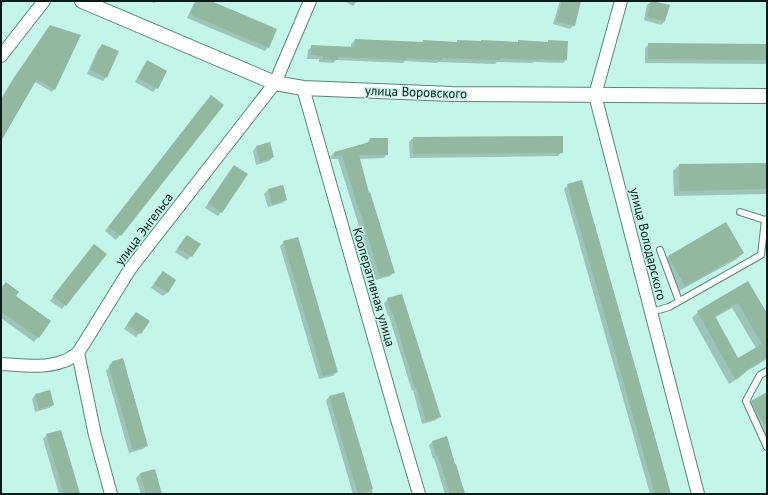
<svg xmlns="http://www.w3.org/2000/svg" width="768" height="495" font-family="'PT Sans',sans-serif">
<rect width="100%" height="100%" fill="#c3f5e8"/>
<g fill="#0003" fill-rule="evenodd">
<polygon points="1,1 5,1 1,8"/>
<polygon points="149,1 157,1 154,3"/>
<polygon points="195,1 209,1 268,47 265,51 187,18"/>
<polygon points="344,1 357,1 353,6"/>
<polygon points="560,1 580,1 574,25 570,29 553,24"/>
<polygon points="651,2 668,6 665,21 661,25 644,20 647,5"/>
<polygon points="48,29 54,89 52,92 35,82 1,139 1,99 11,82"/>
<polygon points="355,40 421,43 423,41 456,43 458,41 517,43 519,41 547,43 549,41 566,60 563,63 534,62 532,63 497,62 495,64 438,62 437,63 405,61 403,63 336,60 333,63 319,62 319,59 307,59 308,50 312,46 351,48 351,44"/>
<polygon points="649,44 767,45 767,64 645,63 645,48"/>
<polygon points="102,45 106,77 103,81 87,74 98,49"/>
<polygon points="148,62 157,88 153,92 135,82 144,65"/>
<polygon points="207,100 222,105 116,240 105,231"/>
<polygon points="413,138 562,152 558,156 410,158 409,142"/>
<polygon points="370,139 387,154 384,158 359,159 368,194 394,272 390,276 376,280 338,159 331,159 330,157 334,153 367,144"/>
<polygon points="256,147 273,157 269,161 256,165 253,151"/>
<polygon points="767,164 767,194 674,196 673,171 679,165"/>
<polygon points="234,166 221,212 218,216 205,208 231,170"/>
<polygon points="568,185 670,494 650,494 564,189"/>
<polygon points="282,186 286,200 282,203 268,207 264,194 268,190"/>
<polygon points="726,224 743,253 737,259 679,291 663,263 668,257"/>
<polygon points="187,236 191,256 187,260 175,252 183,240"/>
<polygon points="284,242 337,372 333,376 319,379 280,246"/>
<polygon points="91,249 105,254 62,309 50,301"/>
<polygon points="163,272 175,281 167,293 163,296 151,288 159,276"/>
<path d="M748,283L767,315V359L744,373L739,378L729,384L692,318L698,312ZM732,308L756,348L737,359L714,318Z"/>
<polygon points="1,288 15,296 50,321 34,342 1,318"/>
<polygon points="388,299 440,416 436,420 422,424 413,390 412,391 389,316 388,316 384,303"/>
<polygon points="136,313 140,333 136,337 124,329 132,317"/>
<polygon points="110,366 147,445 143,449 129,453 106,371"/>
<polygon points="49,391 53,405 49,408 35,412 32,399 35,395"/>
<polygon points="343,393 373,494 353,494 326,401 329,397"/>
<polygon points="767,393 767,436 764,437 747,407 752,402"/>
<polygon points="47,435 79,494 59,494 43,439"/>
<polygon points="433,442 463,490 464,489 465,494 445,494 434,458 433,459 429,445"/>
<polygon points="154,470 161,494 141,494 136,478 140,474"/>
</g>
<g fill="#92b8a0" fill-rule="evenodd">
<polygon points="196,1 211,1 277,29 269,48 190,14"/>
<polygon points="562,1 581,1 575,26 556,21"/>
<polygon points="651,1 670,5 665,21 647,17"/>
<polygon points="50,25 81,35 55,90 37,79 1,141 1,100 14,78"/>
<polygon points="355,39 423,42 423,40 457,42 457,40 481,41 481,40 518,42 518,40 548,42 548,40 568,41 567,60 537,59 537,60 500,58 500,60 442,58 441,60 407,58 407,60 338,57 338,60 323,59 323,56 311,55 311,45 354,47"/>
<polygon points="648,43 767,44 767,60 648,59"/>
<polygon points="102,44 119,51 107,78 90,70"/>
<polygon points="147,60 167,71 158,89 138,78"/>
<polygon points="211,95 224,105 121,236 108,227"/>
<polygon points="563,136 563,153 413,154 413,137"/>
<polygon points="370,138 388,138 388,155 359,155 369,193 370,192 395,273 380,277 360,211 359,211 342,155 334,156 334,152 370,142"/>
<polygon points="270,142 274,157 260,162 256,146"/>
<polygon points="767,163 767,189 679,191 679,164"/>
<polygon points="234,165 248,174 222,213 208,203"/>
<polygon points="582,180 641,387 671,494 655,494 586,249 567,184"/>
<polygon points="283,185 287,200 272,204 268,189"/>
<polygon points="726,222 744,253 685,286 668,256"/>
<polygon points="187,235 201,244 192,257 178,248"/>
<polygon points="298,237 338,372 323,376 283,241"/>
<polygon points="94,244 107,254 66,306 53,296"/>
<polygon points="163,271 176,280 168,293 154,284"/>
<path d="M748,281L767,313V358L745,371L746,372L735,379L697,311ZM738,303L762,344L738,358L715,316Z"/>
<polygon points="6,282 19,292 16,296 51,321 39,338 1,312 1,288"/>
<polygon points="402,294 441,417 426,421 416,387 415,388 393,313 391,313 387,298"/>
<polygon points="136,312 150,321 141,334 127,325"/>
<polygon points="123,358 148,446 133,450 109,366 113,361"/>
<polygon points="50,390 54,405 39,409 35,394"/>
<polygon points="344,392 373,489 358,494 329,396"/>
<polygon points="767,392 767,429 751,401"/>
<polygon points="61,430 72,466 80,494 64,494 46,434"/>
<polygon points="447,436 455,464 456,464 465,494 450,494 438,455 436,456 432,441"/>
<polygon points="155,469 162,494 146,494 140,473"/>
</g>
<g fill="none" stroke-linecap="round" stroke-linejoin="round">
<defs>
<g id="service">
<polyline points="740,212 765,220"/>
<polyline points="660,250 679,301"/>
<polyline points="651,312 669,307 761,255 765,220 767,219"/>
<polyline points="767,371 760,375 746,401 767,447"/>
</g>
<g id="minor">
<polyline points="621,1 595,95 698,494"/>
<polyline points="1,56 44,1"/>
<polyline points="303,88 399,426 419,494"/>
<path d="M1,364C22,365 43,369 64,361C69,360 73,356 78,353"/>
<polyline points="111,494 95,435 78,353 130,269 275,83 310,1"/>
</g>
<polyline id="tertiary" points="82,1 275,83 303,88 452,94 767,96"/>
</defs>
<use href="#service" stroke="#58867b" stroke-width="8"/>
<use href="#minor" stroke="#58867b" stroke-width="14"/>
<use href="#tertiary" stroke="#58867b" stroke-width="16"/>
<use href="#service" stroke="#fff" stroke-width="6"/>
<use href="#minor" stroke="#fff" stroke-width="12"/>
<use href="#tertiary" stroke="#fff" stroke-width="14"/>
</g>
<g text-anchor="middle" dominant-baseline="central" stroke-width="3" stroke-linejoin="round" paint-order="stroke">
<g font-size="13" fill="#091d18" stroke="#c3f5e8">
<text transform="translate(416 92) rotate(2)">улица Воровского</text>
<text transform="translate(144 229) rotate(-53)">улица Энгельса</text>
<text transform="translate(648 244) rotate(76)">улица Володарского</text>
<text transform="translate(374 287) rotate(74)">Кооперативная улица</text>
</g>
</g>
<rect width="768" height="495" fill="none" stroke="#091d18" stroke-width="4"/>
</svg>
